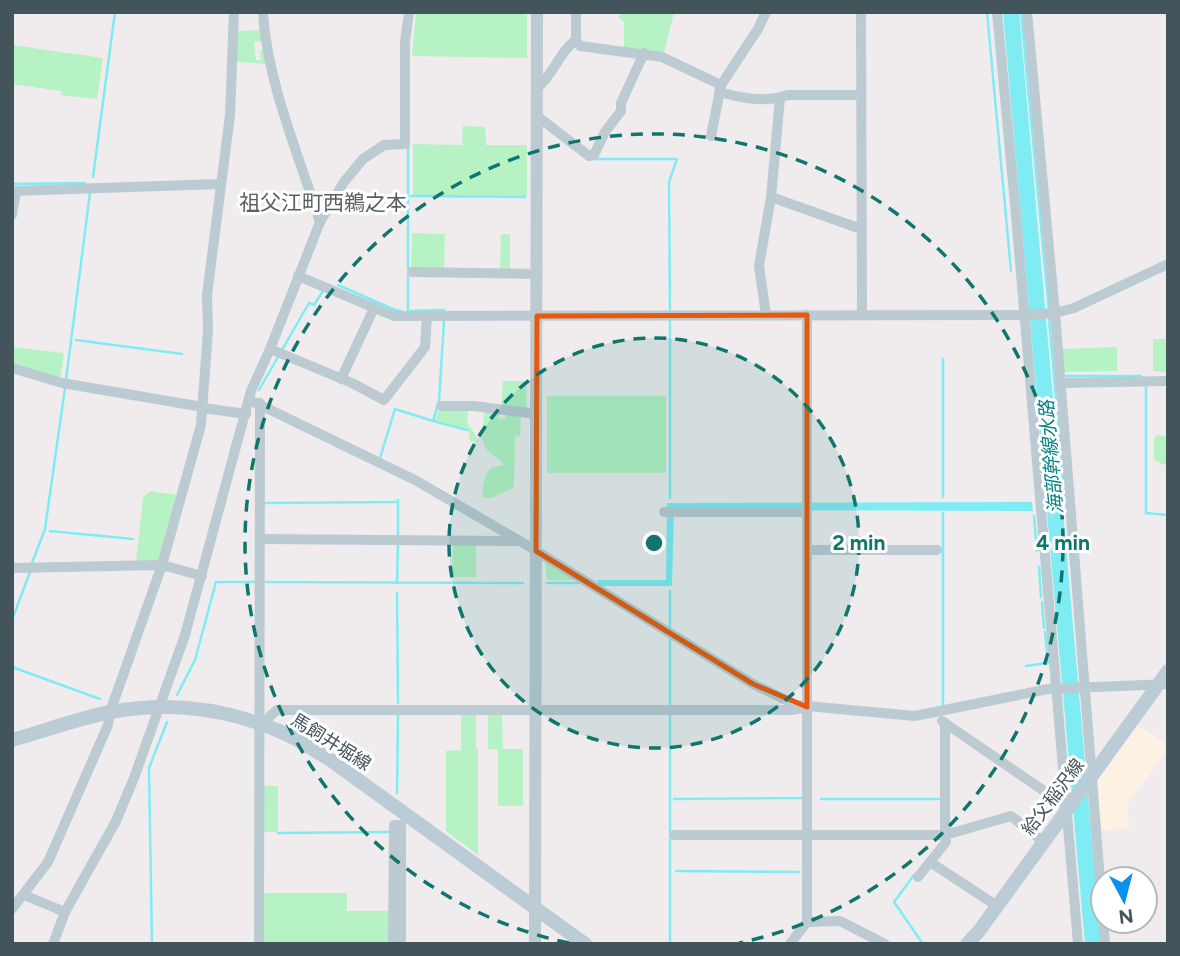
<svg xmlns="http://www.w3.org/2000/svg" width="1180" height="956" font-family="Figtree,'Noto Sans JP',sans-serif">
<rect width="100%" height="100%" fill="#f0eced"/>
<polygon fill="#fdf1e3" points="1137,725 1168,745 1168,749 1127,805 1129,828 1099,831 1095,783"/>
<g fill="#b6f2c4">
<polygon points="416,12 527,12 527,58 412,56"/>
<polygon points="619,12 674,12 664,53 624,48 624,22 619,18"/>
<polygon points="261,30 263,41 254,42 256,60 261,60 260,50 264,50 267,64 236,62 237,31"/>
<polygon points="12,45 103,58 97,99 61,95 61,91 12,84"/>
<polygon points="463,126 485,127 486,145 527,145 527,196 413,195 413,144 462,145"/>
<polygon points="412,233 445,234 444,270 411,270"/>
<polygon points="501,234 510,234 510,272 500,272"/>
<polygon points="1153,339 1168,339 1168,372 1153,371"/>
<polygon points="12,347 64,353 60,381 12,365"/>
<polygon points="1117,347 1117,371 1062,372 1060,349"/>
<polygon points="503,381 526,381 527,410 501,407"/>
<rect x="547" y="396" width="119" height="77"/>
<polygon points="443,409 466,410 468,413 467,422 477,438 478,442 470,441 468,429 435,420 438,412"/>
<path d="M484,412H499L498,418L505,419L506,413L521,416L520,436L515,437L514,484L513,488L492,498H483C481,488 484,475 491,468L503,465L501,461C476,445 483,439 484,412Z"/>
<polygon points="1157,435 1168,437 1168,463 1163,465 1154,459 1154,438"/>
<polygon points="151,491 177,495 160,560 136,562 143,497"/>
<polygon points="453,542 476,542 476,577 452,577"/>
<polygon points="545,559 577,580 547,580"/>
<polygon points="461,715 476,715 476,749 478,749 478,855 446,831 446,751 461,750"/>
<polygon points="488,715 502,715 503,749 523,749 523,806 498,806 498,750 488,749"/>
<polygon points="262,786 278,786 278,832 261,832"/>
<polygon points="261,893 347,893 347,911 391,911 391,944 261,944"/>
</g>
<g fill="#7fecf3">
<polygon points="1003,12 1019,12 1101,944 1085,944"/>
<polygon points="1032,502 1033,511 1025,511 674,510 672,586 600,586 597,580 666,580 667,503"/>
</g>
<g fill="none" stroke-linecap="round" stroke-linejoin="round">
<g stroke="#7fecf3" stroke-width="2.5">
<polyline points="987,12 1011,271"/>
<polyline points="1021,12 1049,311"/>
<polyline points="593,159 677,159 669,182 670,312"/>
<polyline points="93,177 115,12"/>
<polyline points="12,184 85,183"/>
<polyline points="411,196 525,197"/>
<polyline points="408,268 408,145"/>
<polyline points="408,275 408,311 444,310"/>
<polyline points="338,285 395,310 401,311"/>
<polyline points="1049,318 1065,503"/>
<polyline points="76,340 182,354"/>
<polyline points="282,350 309,303 314,305 323,291"/>
<polyline points="943,359 943,497"/>
<polyline points="1064,376 1141,376"/>
<polyline points="66,380 90,193"/>
<polyline points="1146,385 1146,513 1168,515"/>
<polyline points="259,390 278,357"/>
<polyline points="433,421 467,430"/>
<polyline points="380,458 395,409 433,421 439,401 444,321"/>
<polyline points="670,498 670,320"/>
<polyline points="264,503 398,502"/>
<polyline points="943,513 943,704"/>
<polyline points="1034,516 1037,551"/>
<polyline points="50,531 133,539"/>
<polyline points="398,537 398,500"/>
<polyline points="32,563 45,529 65,388"/>
<polyline points="1039,567 1041,597"/>
<polyline points="264,582 523,583"/>
<polyline points="397,583 398,542"/>
<polyline points="547,583 578,583"/>
<polyline points="670,591 670,628"/>
<polyline points="397,593 398,703"/>
<polyline points="1042,602 1044,628"/>
<polyline points="12,620 30,572"/>
<polyline points="1026,666 1048,663 1045,632"/>
<polyline points="12,667 100,699"/>
<polyline points="177,695 195,660 216,582 256,582"/>
<polyline points="670,705 670,639"/>
<polyline points="670,715 670,833"/>
<polyline points="397,793 398,716"/>
<polyline points="674,799 803,798"/>
<polyline points="821,799 939,799"/>
<polyline points="278,833 389,832"/>
<polyline points="676,871 799,872"/>
<polyline points="914,875 894,902 923,944"/>
<polyline points="152,944 149,768 167,722"/>
<polyline points="670,944 670,836"/>
</g>
<g stroke="#bccad1" stroke-width="10">
<path d="M263,12C267,82 299,156 320,222"/>
<polyline points="576,12 576,40 580,46 662,57 721,85"/>
<polyline points="861,12 862,315"/>
<polyline points="997,12 1016,215 1078,944"/>
<polyline points="1027,12 1055,313 1103,918"/>
<path d="M537,88C554,75 558,53 576,40"/>
<path d="M719,92C741,98 765,103 788,95H861"/>
<polyline points="537,116 589,156 594,155 605,132 621,111 621,103 644,53"/>
<polyline points="711,136 721,85 758,29 766,12"/>
<polyline points="12,191 220,184"/>
<polyline points="771,197 861,229"/>
<polyline points="12,215 16,191"/>
<polyline points="412,272 537,274"/>
<polyline points="298,276 394,316 1029,315 1055,313 1074,308 1168,264"/>
<polyline points="766,315 759,266 771,197 780,98"/>
<polyline points="270,349 352,383 384,400 425,347 427,316"/>
<polyline points="12,368 62,383 203,407"/>
<polyline points="341,379 374,308"/>
<polyline points="1060,383 1168,381"/>
<polyline points="250,400 415,480 520,541 753,684 796,705 915,716 1048,689 1168,684"/>
<polyline points="441,406 474,406 536,414"/>
<polyline points="203,408 246,414"/>
<polyline points="664,512 806,512"/>
<polyline points="260,539 519,541"/>
<polyline points="807,550 937,550"/>
<polyline points="12,568 162,565 202,576"/>
<polyline points="942,721 1066,806"/>
<polyline points="265,726 270,716 277,710 791,710 803,708"/>
<polyline points="674,835 807,835"/>
<polyline points="807,835 945,835 945,723"/>
<polyline points="930,862 997,906"/>
<polyline points="918,877 946,842 945,835 1011,816 1044,842"/>
<polyline points="24,895 65,912"/>
<polyline points="12,909 48,862 108,725 110,712 162,565 201,425 208,330 207,295 230,115 234,12"/>
<polyline points="1103,921 1105,944"/>
<polyline points="807,922 840,921 885,944"/>
<polyline points="53,944 65,912 116,821 134,778 185,635 251,391 270,349 320,222 344,182 363,159 384,145 405,144 405,42 409,12"/>
<polyline points="259,944 260,403"/>
<polyline points="393,944 394,825 401,825 401,944"/>
<polyline points="790,944 807,922 807,315"/>
</g>
<polyline stroke="#bccad1" stroke-width="12" points="535,944 537,12"/>
<g stroke="#bbccd6" stroke-width="14">
<path d="M12,740C45,731 78,718 111,712C171,701 230,709 286,734C302,741 317,752 332,761L585,944"/>
<polyline points="967,944 979,931 1168,671"/>
</g>
</g>
<path fill="none" stroke="#e8590c" stroke-width="5" stroke-linejoin="round" d="M807,315V707L753,684L536,551L537,316Z"/>
<circle cx="654" cy="543" r="205" fill="#0f766e" fill-opacity=".12"/>
<g fill="none" stroke="#0f766e" stroke-width="3.5" stroke-dasharray="12 9">
<circle cx="654" cy="543" r="205"/>
<path d="M569 943A409 409 0 1 1 739 943"/>
</g>
<g text-anchor="middle" dominant-baseline="central" stroke-width="6" stroke-linejoin="round" paint-order="stroke">
<g font-size="18" fill="#44545b" stroke="#fff">
<text transform="translate(331 742) rotate(32)">馬飼井堀線</text>
<text transform="translate(1053 797) rotate(-53)">給父稲沢線</text>
</g>
<g font-size="19" font-style="italic" fill="#058289" stroke="#fff">
<text transform="translate(1051 457) rotate(-95)">海部幹線水路</text>
</g>
<g font-size="21" fill="#595e62" stroke="#fff">
<text x="323" y="202">祖父江町西鵜之本</text>
</g>
</g>
<circle cx="654" cy="543" r="10" fill="#0f766e" stroke="#fff" stroke-width="3.5"/>
<g font-size="21" text-anchor="middle" font-weight="bold" fill="#0f766e" stroke="#fff" stroke-width="6" stroke-linejoin="round" paint-order="stroke">
<text x="859" y="550">2 min</text>
<text x="1063" y="550">4 min</text>
</g>
<rect width="1180" height="956" fill="none" stroke="#44545b" stroke-width="28"/>
<g transform="translate(1124 900) rotate(173)"><circle r="33" fill="#ffffff" stroke="#b4bbbd" stroke-width="2"/>
<path d="M0-5L12 26L0 18L-12 26Z" fill="#0a8fec"/>
<text y="-10" font-size="19" font-weight="bold" text-anchor="middle" fill="#44545b">N</text>
</g>
</svg>
